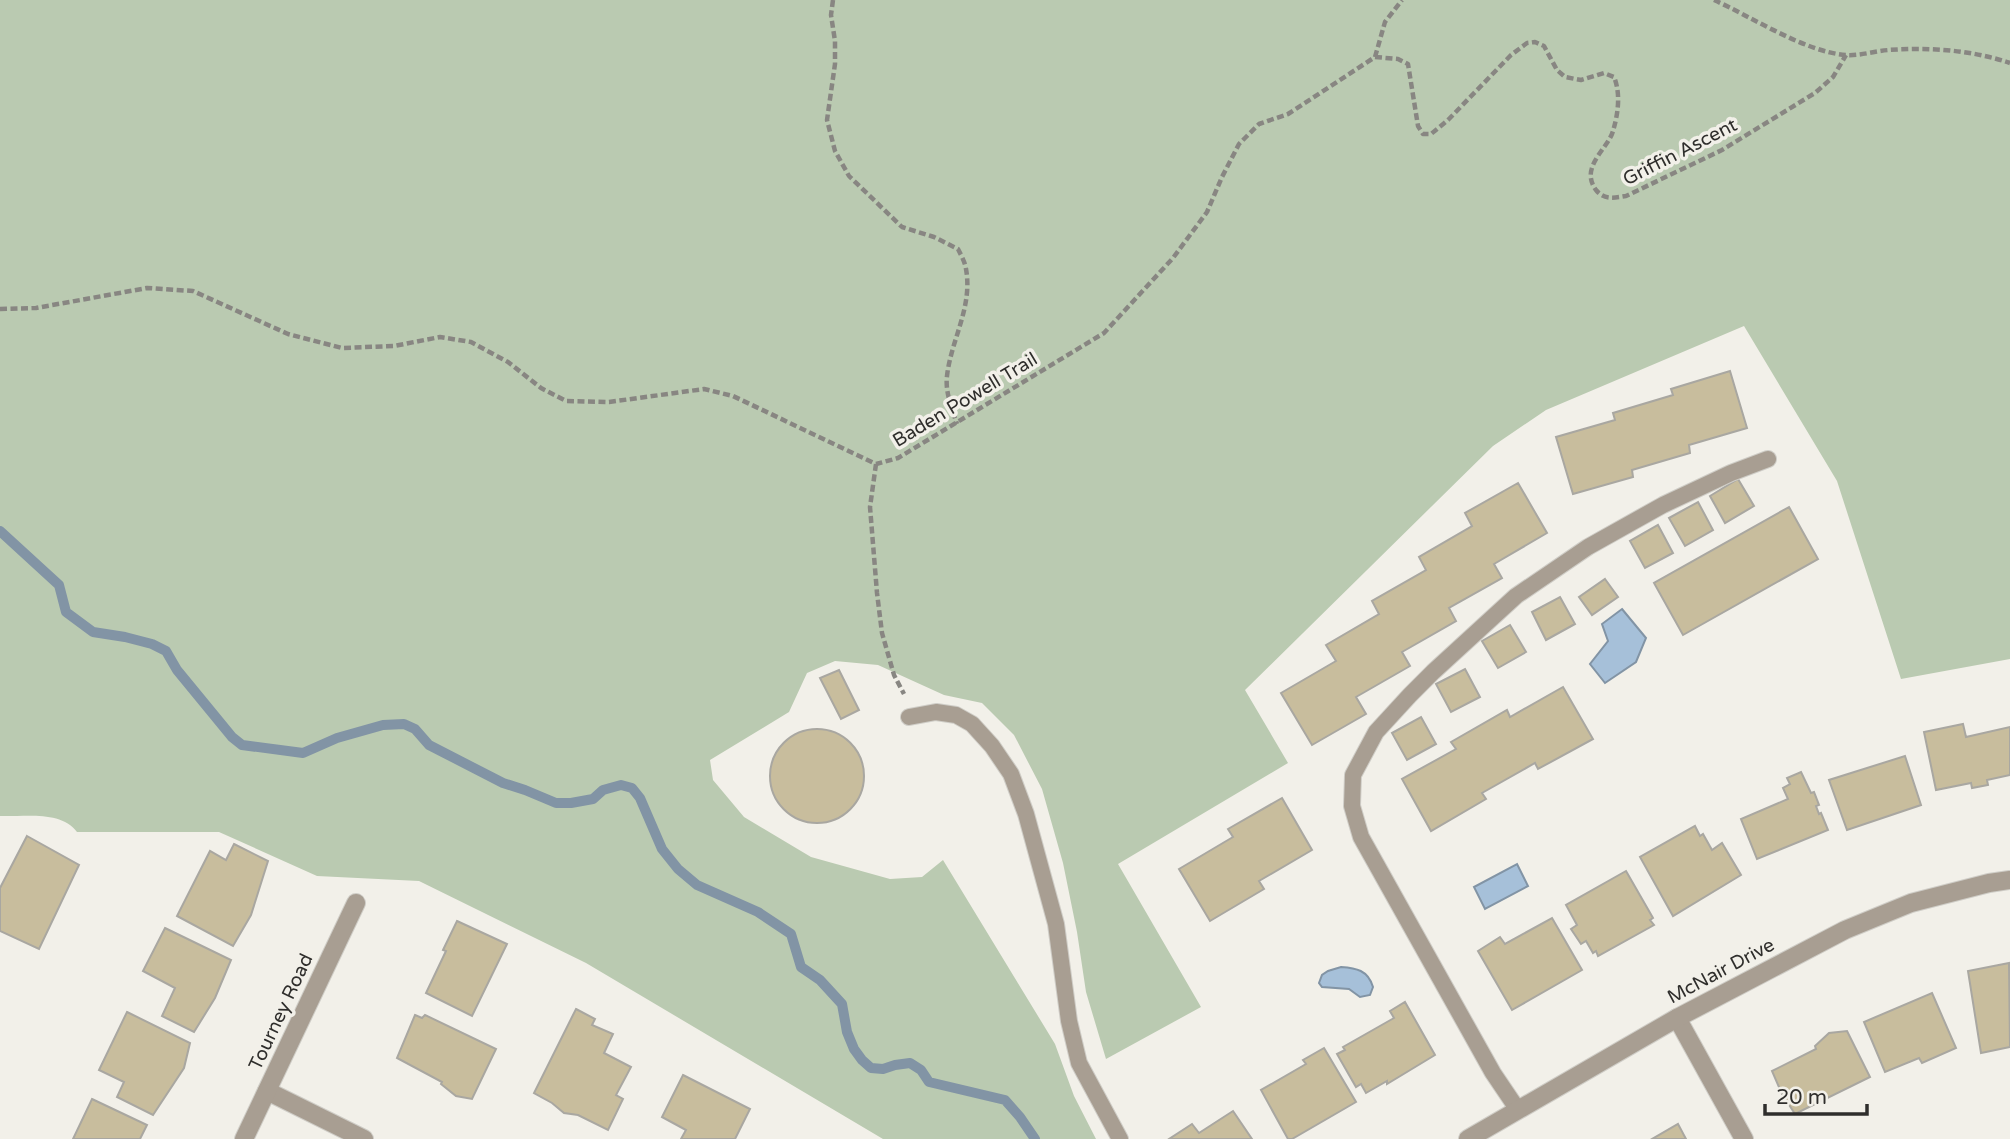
<svg xmlns="http://www.w3.org/2000/svg" width="2010" height="1139" font-family="'Varela Round',sans-serif">
<rect width="100%" height="100%" fill="#f2f0e9"/>
<path fill="#bacab1" d="M0,0H2010V659L1901,679L1837,481L1744,326L1546,410L1493,446L1245,690L1288,763L1118,864L1201,1007L1106,1059L1086,992L1077,932L1063,863L1042,789L1014,735L982,703L944,695L878,665L835,661L807,673L789,712L710,760L713,780L744,817L811,857L890,879L922,877L943,860L1055,1044L1074,1096L1096,1139H883L586,963L419,881L317,876L219,832H77C61,810 24,817 0,816Z"/>
<g fill="#a6c0d9" stroke="#8294a5" stroke-width="2">
<polygon points="1622,609 1646,638 1636,662 1605,683 1590,664 1608,641 1602,624"/>
<polygon points="1517,864 1528,886 1485,909 1474,887"/>
<path d="M1341,967C1356,968 1368,970 1373,987L1370,995L1360,997L1349,989L1322,987L1319,983L1322,975L1328,971Z"/>
</g>
<g fill="none" stroke-linecap="round" stroke-linejoin="round">
<polyline stroke="#8294a5" stroke-width="10" points="0,531 59,585 66,612 93,632 125,637 152,644 166,651 177,670 200,698 232,737 242,745 303,753 337,738 383,725 404,724 415,729 429,745 503,783 525,790 556,803 571,803 593,799 603,790 621,785 632,788 640,798 662,849 678,869 697,885 758,912 791,934 801,967 820,980 842,1004 847,1032 854,1049 862,1060 871,1068 883,1069 895,1065 910,1063 921,1070 929,1082 1005,1100 1020,1117 1035,1139"/>
</g>
<g fill="#c8bd9d" stroke="#a9a7a1" stroke-width="2">
<polygon points="1730,371 1747,428 1689,445 1690,453 1632,470 1633,477 1573,494 1556,437 1615,420 1613,413 1673,395 1671,389"/>
<polygon points="1738,479 1754,506 1725,523 1710,496"/>
<polygon points="1518,483 1547,533 1494,564 1502,578 1449,608 1456,621 1402,652 1410,666 1356,697 1366,714 1312,745 1281,693 1336,661 1326,645 1379,614 1372,601 1426,570 1419,557 1472,526 1465,513"/>
<polygon points="1698,502 1713,530 1685,546 1669,518"/>
<polygon points="1789,507 1818,559 1683,635 1654,583"/>
<polygon points="1658,525 1673,553 1645,568 1630,541"/>
<polygon points="1605,579 1618,597 1592,615 1579,597"/>
<polygon points="1560,597 1575,624 1546,640 1532,612"/>
<polygon points="1510,625 1526,652 1498,668 1482,641"/>
<polygon points="1465,669 1480,697 1451,712 1436,684"/>
<polygon points="839,670 859,710 841,719 820,678"/>
<polygon points="1563,687 1593,739 1538,769 1535,763 1482,793 1486,799 1431,831 1402,779 1456,749 1451,742 1507,710 1510,717"/>
<polygon points="1421,717 1436,744 1407,760 1392,733"/>
<polygon points="1963,724 1966,737 2010,727 2010,775 1987,780 1988,785 1972,788 1971,783 1936,790 1924,732"/>
<circle cx="817" cy="776" r="47"/>
<polygon points="1905,756 1921,805 1847,830 1829,780"/>
<polygon points="1801,772 1811,793 1814,792 1819,805 1816,806 1819,814 1821,813 1828,830 1757,859 1741,819 1788,799 1783,788 1790,784 1787,778"/>
<polygon points="1282,798 1312,850 1259,881 1264,889 1210,921 1179,869 1233,837 1228,829"/>
<polygon points="1695,826 1700,836 1703,834 1712,850 1722,843 1741,875 1673,916 1640,857"/>
<polygon points="27,836 79,865 39,949 0,931 0,888"/>
<polygon points="234,844 268,861 251,915 233,946 177,916 210,851 226,860"/>
<polygon points="1626,871 1653,918 1650,920 1654,925 1598,956 1596,951 1593,953 1586,941 1581,944 1571,929 1577,925 1566,905"/>
<polygon points="1552,918 1582,970 1512,1010 1478,951 1500,937 1505,944"/>
<polygon points="457,921 507,944 472,1016 426,993 446,951 443,950"/>
<polygon points="165,928 231,960 215,998 194,1032 162,1016 175,988 143,971"/>
<polygon points="2009,963 2010,1047 1981,1053 1968,971"/>
<polygon points="1932,993 1956,1048 1922,1063 1919,1058 1885,1072 1864,1022"/>
<polygon points="1405,1002 1435,1055 1387,1084 1387,1081 1366,1093 1361,1084 1356,1087 1337,1054 1345,1050 1343,1047 1394,1018 1390,1011"/>
<polygon points="576,1009 595,1019 592,1025 613,1034 604,1053 631,1067 616,1095 623,1099 608,1130 578,1115 564,1113 552,1103 534,1093"/>
<polygon points="127,1012 190,1043 184,1068 153,1115 117,1097 124,1082 99,1070"/>
<polygon points="415,1015 422,1018 425,1015 496,1049 472,1099 456,1096 441,1084 442,1082 397,1058"/>
<polygon points="1847,1031 1870,1077 1795,1114 1782,1094 1772,1071 1816,1049 1815,1046 1829,1033"/>
<polygon points="1324,1048 1356,1102 1292,1139 1288,1139 1261,1090 1306,1064 1303,1060"/>
<polygon points="683,1075 750,1109 735,1139 681,1139 686,1130 662,1117"/>
<polygon points="92,1099 147,1125 140,1139 73,1139"/>
<polygon points="1233,1111 1252,1139 1169,1139 1192,1124 1199,1133"/>
<polygon points="1678,1124 1686,1139 1652,1139"/>
</g>
<g fill="none" stroke-linecap="round" stroke-linejoin="round">
<defs>
<g id="service">
<polyline points="909,717 936,712 956,715 972,724 992,746 1011,774 1026,814 1056,924 1069,1021 1079,1063 1120,1139"/>
<polyline points="1518,1110 1493,1073 1361,837 1352,806 1353,775 1376,732 1410,695 1433,672 1516,596 1588,547 1663,505 1731,473 1768,459"/>
</g>
<g id="minor">
<polyline points="1677,1018 1744,1139"/>
<polyline points="267,1091 364,1139"/>
<polyline points="244,1139 356,903"/>
<polyline points="1468,1139 1677,1018 1845,930 1911,903 1989,883 2010,880"/>
</g>
</defs>
<use href="#service" stroke="#cfcdc7" stroke-width="18"/>
<use href="#minor" stroke="#cfcdc7" stroke-width="20"/>
<g stroke="#888682" stroke-width="4.5" stroke-dasharray="7 3.5" stroke-linecap="butt">
<path d="M833,0L831,15L835,41V64L827,120L835,151L849,176L902,227L934,237L958,249C961,255 965,262 966,269C973,307 951,340 947,376C945,392 952,409 957,424"/>
<path d="M1714,0C1752,17 1805,52 1846,55C1860,56 1875,51 1889,50C1929,47 1972,50 2010,63"/>
<path d="M1375,57L1398,59L1408,64L1418,126L1423,134H1431L1448,120L1511,55L1527,43L1535,42L1544,46L1557,70L1565,77L1581,80L1604,73L1614,77C1621,94 1618,114 1613,131C1608,149 1579,167 1596,190C1604,200 1614,198 1626,196L1722,150L1815,93L1833,77L1846,55"/>
<polyline points="0,309 36,308 147,288 193,291 288,334 342,348 394,346 440,337 471,342 508,362 541,388 566,401 609,402 704,389 733,396 876,464 898,458 1104,333 1173,258 1207,212 1222,177 1239,144 1259,124 1288,114 1375,57 1385,22 1402,0"/>
<polyline points="876,464 870,507 877,593 882,633 894,675 904,694"/>
</g>
<use href="#service" stroke="#a89e92" stroke-width="16"/>
<use href="#minor" stroke="#a89e92" stroke-width="18"/>
</g>
<g text-anchor="middle" dominant-baseline="central" stroke-width="7" stroke-linejoin="round" paint-order="stroke">
<g font-size="19" fill="#2f2e2c" stroke="#f2f0e9">
<text transform="translate(1680 152) rotate(-27)">Griffin Ascent</text>
<text transform="translate(965 400) rotate(-31)">Baden Powell Trail</text>
<text transform="translate(1721 971) rotate(-28)">McNair Drive</text>
<text transform="translate(281 1012) rotate(-65)">Tourney Road</text>
</g>
</g>
<path d="M1765 1104v10h102v-10" fill="none" stroke="#2f2e2c" stroke-width="3.5"/>
<text x="1776" y="1104" font-size="21" fill="#2f2e2c" stroke="#f2f0e9" stroke-width="5" paint-order="stroke">20 m</text>
</svg>
